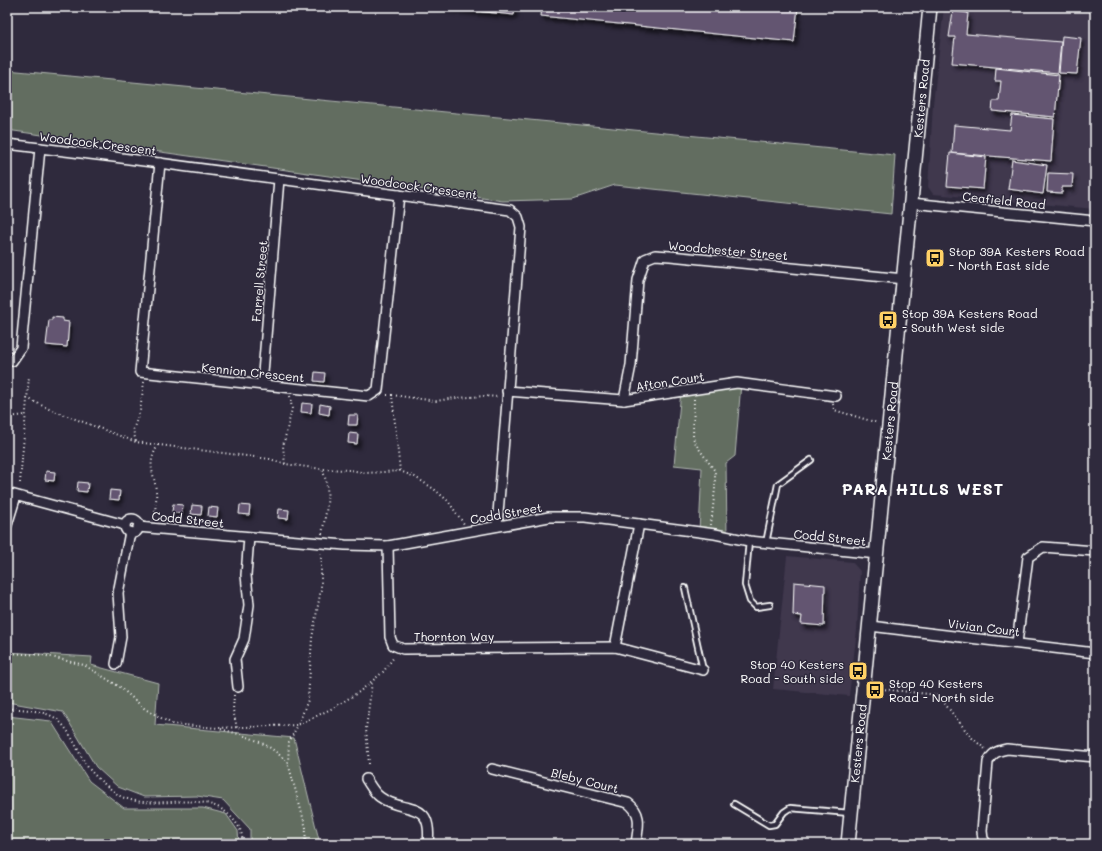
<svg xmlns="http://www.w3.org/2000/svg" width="1102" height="851" font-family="Mali,sans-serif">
<defs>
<filter id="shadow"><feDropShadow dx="2.5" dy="4" stdDeviation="2" flood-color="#0009"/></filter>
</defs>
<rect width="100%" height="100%" fill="#2f2a3d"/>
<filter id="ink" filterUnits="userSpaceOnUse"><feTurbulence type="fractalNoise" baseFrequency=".025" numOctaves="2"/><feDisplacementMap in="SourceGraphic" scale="8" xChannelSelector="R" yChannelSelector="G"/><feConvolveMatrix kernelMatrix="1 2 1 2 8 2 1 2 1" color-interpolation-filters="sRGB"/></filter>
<g filter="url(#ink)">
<g fill="#3f374d">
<polygon points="944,7 1095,7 1095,209 933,194 928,187 933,104"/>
<polygon points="787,556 852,562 860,571 857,630 849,696 773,689"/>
</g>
<g fill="#626d61" stroke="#b0b6b0">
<polygon points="7,70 895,155 891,214 615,185 573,199 503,201 7,130"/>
<polygon points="741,383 735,456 726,463 727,536 699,532 702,468 674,465 681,391"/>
<polygon points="7,652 92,657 91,665 158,683 155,725 294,738 320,844 250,844 250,829 223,800 197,796 144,797 118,787 96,767 63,712 7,702"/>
<polygon points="7,716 51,721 89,781 124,808 203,808 226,814 238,831 239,844 7,844"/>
</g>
<g fill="#635571" stroke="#fff" filter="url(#shadow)">
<polygon points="438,7 515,7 514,15"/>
<polygon points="542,7 798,7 794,42 541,16"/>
<polygon points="953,11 968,13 966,34 1061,42 1058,73 952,63 955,37 949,37"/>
<polygon points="1062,36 1081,38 1077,74 1059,73"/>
<polygon points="996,68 1059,75 1055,117 992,111 993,101 999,101 1001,81 995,81"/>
<polygon points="1012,115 1054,119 1051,161 952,153 954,125 1010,130"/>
<polygon points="950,153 986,157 983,189 947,186"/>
<polygon points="1012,160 1047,165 1043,194 1008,189"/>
<polygon points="1048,173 1073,174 1072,187 1062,187 1062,193 1047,192"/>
<polygon points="52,317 63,318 63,321 69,322 67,347 46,345 49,320 52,320"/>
<polygon points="315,372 325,373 324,382 314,381"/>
<polygon points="302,403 312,404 311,413 301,412"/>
<polygon points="320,404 330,406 329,415 319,413"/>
<polygon points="349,415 358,415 357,425 348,425"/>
<polygon points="349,433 358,434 357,444 348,443"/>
<polygon points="46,471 55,472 54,481 45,480"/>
<polygon points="78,482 88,483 87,492 77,491"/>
<polygon points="110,490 120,491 119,500 109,499"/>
<polygon points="173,504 183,505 182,514 172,512"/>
<polygon points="192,505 202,506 201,515 191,514"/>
<polygon points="240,505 250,506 249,515 239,514"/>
<polygon points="209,507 218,508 217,517 208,516"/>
<polygon points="279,509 289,510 288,519 278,518"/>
<polygon points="794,582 825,585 824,626 801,624 802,616 793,615"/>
</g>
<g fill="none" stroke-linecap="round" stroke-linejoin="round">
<defs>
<g id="lane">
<polyline points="749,541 745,585 750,601 756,607 770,605"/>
<polyline points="766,543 778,484 811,460"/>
<polyline points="685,588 703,670"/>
<polyline points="734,804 769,825 775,824 784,812 790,808 850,813"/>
</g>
<g id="street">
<polyline points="7,144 114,157 510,210 518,217 521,227 497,526"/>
<polyline points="160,163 140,372 369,396 378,390 399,195"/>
<polyline points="911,203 1095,221"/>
<polyline points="12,361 21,348 40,148"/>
<polyline points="262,385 279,179"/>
<polyline points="507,391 624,400 737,383 836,396"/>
<polyline points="624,400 631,365 638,280 645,259 655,255 670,256 904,279"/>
<polyline points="7,493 125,525"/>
<circle cx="132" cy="526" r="7"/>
<polyline points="7,525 16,496"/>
<polyline points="138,527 345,545 388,546 549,517 585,517 715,534 749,541 877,554"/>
<polyline points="388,546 390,637 393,645 403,649 615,647 703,670"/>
<polyline points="870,626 1095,653"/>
<polyline points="1017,643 1028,557 1043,547 1095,551"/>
<polyline points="615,647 639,524"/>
<polyline points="116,664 121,637 118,593 130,532"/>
<polyline points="238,687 235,659 244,639 249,605 246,575 249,537"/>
<path d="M492,769L628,803C643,814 638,827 636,844"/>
<path d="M366,779C370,785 374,793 380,797C404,815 433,797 428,844"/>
<path d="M987,844L983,839L982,831L988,762C992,753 997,751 1007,749L1095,757"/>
</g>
<g id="secondary">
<path id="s1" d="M848,844L930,7"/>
</g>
</defs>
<use href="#lane" stroke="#fff" stroke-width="8"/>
<use href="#street" stroke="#fff" stroke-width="12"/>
<use href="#secondary" stroke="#fff" stroke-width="16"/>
<g stroke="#fff" stroke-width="2" stroke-dasharray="1 3" stroke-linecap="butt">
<polyline points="144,382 140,411 133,430 136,442 270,459 285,464"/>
<polyline points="387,395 392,395 400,471"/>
<polyline points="392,395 436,401 455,398 485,396 498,397"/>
<polyline points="290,396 292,409 283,446 285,464 322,469"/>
<polyline points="27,398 49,409 136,442"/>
<polyline points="694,399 693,438 697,446 715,471 715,489 711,525"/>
<polyline points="833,404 834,410 878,423"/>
<polyline points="7,417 26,415"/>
<polyline points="20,483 29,376"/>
<path d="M154,520C155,510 157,500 156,491C154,470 146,466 158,445"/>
<path d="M322,534C326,511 332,492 322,469L350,470L366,473L400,471L415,477L434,489L448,501L464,524"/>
<polyline points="7,653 43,655 84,665 120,687 145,709 172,724 218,728 298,725 308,700 312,638 321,589 321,552"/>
<polyline points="873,688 938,695 971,737 985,749"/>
<polyline points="234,695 233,710 237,728"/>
<path d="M7,709C21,708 49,711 59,721C74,735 78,755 90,770C96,777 104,784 112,790C116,793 120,797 125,798C158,811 202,789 229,815C239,825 242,830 243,844"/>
<path d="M221,729C249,737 267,741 288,763"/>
<polyline points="369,764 366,729 372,682"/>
<polyline points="305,844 306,828 288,763 289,742 298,725 333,708 359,692 383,672 394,657"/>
</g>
<use href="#lane" stroke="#2f2a3d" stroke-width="4.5"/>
<use href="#street" stroke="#2f2a3d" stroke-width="9"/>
<use href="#secondary" stroke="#2f2a3d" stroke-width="13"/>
</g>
</g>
<defs>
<symbol id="bus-square" viewBox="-11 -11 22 22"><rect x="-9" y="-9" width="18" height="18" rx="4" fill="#ffd166" stroke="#2f2a3d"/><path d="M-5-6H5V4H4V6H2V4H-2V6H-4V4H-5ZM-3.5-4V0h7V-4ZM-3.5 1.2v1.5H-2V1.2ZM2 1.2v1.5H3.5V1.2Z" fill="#111"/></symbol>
</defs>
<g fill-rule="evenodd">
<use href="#bus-square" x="924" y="247" width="22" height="22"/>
<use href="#bus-square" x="877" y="309" width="22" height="22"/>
<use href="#bus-square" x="847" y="660" width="22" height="22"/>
<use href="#bus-square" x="864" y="679" width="22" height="22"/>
</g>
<g text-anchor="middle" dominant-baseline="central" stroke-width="3" stroke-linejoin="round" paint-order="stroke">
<g font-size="12" fill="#fff" stroke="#2f2a3d">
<text stroke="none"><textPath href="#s1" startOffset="749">Kesters Road</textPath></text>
<text transform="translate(98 143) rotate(7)">Woodcock Crescent</text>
<text transform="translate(419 186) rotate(8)">Woodcock Crescent</text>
<text transform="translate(1004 200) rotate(6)">Ceafield Road</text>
<text transform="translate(728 250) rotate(5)">Woodchester Street</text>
<text transform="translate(259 281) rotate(-85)">Farrell Street</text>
<text transform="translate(253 372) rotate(6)">Kennion Crescent</text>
<text transform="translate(670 381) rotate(-9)">Afton Court</text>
<text stroke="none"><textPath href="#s1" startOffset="425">Kesters Road</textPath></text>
<text transform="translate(506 513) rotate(-10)">Codd Street</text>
<text transform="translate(188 519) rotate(6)">Codd Street</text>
<text transform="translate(830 537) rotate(6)">Codd Street</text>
<text transform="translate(984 627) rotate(7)">Vivian Court</text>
<text x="454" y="636">Thornton Way</text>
<text stroke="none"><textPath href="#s1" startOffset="101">Kesters Road</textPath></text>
<text transform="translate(585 780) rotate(14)">Bleby Court</text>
</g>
<g font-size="12" fill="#fff" stroke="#2f2a3d" text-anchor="start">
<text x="949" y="251">Stop 39A Kesters Road<tspan x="949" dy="14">- North East side</tspan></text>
<text x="902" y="313">Stop 39A Kesters Road<tspan x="902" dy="14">- South West side</tspan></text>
<text x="844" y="664" text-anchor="end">Stop 40 Kesters<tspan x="844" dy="14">Road - South side</tspan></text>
<text x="889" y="683">Stop 40 Kesters<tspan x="889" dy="14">Road - North side</tspan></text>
</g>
<g font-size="16" font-weight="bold" letter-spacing="1" fill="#fff" stroke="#2f2a3d">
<text x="923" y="488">PARA HILLS WEST</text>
</g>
</g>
<rect width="1102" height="851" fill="none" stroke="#2f2a3d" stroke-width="24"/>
<rect x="12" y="12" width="1078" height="827" fill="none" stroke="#fff" stroke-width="1.5" filter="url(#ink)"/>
</svg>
